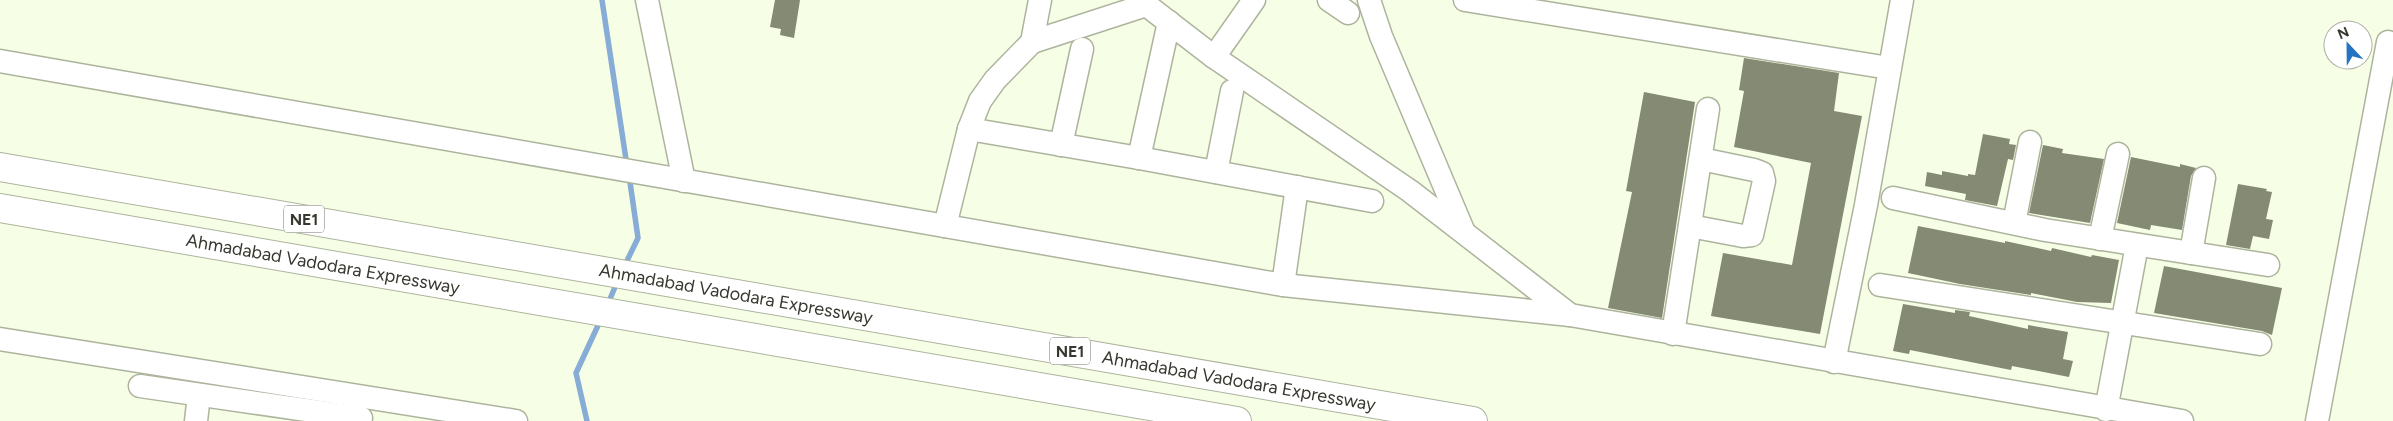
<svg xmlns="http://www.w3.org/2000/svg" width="2393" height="421" font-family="Figtree,sans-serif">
<rect width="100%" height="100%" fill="#f7fee6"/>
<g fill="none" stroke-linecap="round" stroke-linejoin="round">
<g stroke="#87acd6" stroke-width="5.5">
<polyline points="602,0 627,166"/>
<polyline points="624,267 638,238 629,175"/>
<polyline points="607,306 618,280"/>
<polyline points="587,421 576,373 601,319"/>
</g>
</g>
<g fill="#848a74">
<polygon points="775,0 800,0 794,38 780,35 781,29 770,27"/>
<polygon points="1744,58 1839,73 1834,111 1862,116 1820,334 1711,316 1723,253 1792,265 1811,163 1734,147 1744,91 1739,90"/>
<polygon points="1644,92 1695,102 1662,318 1608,308 1632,192 1626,191"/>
<polygon points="1983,134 2010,139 2009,144 2016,145 2013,160 2008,159 1997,206 1965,200 1966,194 1925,186 1927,172 1942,175 1942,171 1968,176 1968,174 1975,175"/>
<polygon points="2043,145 2063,149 2062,153 2104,159 2090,223 2029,213"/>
<polygon points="2131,157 2180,167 2180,164 2196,168 2191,176 2182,230 2151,225 2150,230 2117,223"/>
<polygon points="2238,184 2267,189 2266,191 2272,192 2266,219 2273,220 2269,239 2253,236 2250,249 2226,245"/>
<polygon points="1918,226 2005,243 2005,241 2051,251 2052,248 2091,257 2092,255 2119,260 2111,303 2077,302 2031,293 2031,295 1960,284 1908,273"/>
<polygon points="2164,266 2282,288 2272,335 2262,331 2154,313"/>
<polygon points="1903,304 1955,313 1955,310 1970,312 1969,316 2028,329 2028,325 2068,332 2063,359 2073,361 2069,377 2012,366 2011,370 1910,350 1909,354 1893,351"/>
</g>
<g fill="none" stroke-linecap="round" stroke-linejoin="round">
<defs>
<g id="minor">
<polyline points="647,0 684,181"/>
<polyline points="1140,0 1214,57 1410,191 1570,315"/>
<polyline points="1329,0 1348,13"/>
<polyline points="1369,0 1381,36 1463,230"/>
<polyline points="1465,0 1889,68"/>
<polyline points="1032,42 1146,5"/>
<polyline points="1214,57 1254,0"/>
<polyline points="0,61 1283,285 1570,315 2182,421"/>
<polyline points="969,129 1139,158 1372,201"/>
<polyline points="1061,145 1082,49"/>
<polyline points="1139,158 1169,22"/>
<polyline points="1216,172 1232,91"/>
<polyline points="1893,198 2045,230 2268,265"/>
<polyline points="2014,223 2030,142"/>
<polyline points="945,226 969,129 980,101 995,80 1032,42 1040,0"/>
<polyline points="1690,226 1743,236 1752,235 1764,181 1762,173 1754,170 1701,159"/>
<polyline points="2100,239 2118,154"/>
<polyline points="2191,253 2204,178"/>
<polyline points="1283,285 1297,187"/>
<polyline points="1880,285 2260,344"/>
<polyline points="1673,334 1708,109"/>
<polyline points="0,339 516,421"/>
<polyline points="1834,362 1866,205 1902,0"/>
<polyline points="140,386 361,418"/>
<polyline points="2106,410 2137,245"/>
<polyline points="196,421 199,395"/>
<polyline points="2317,421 2388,42"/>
</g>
<g id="highway">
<polyline points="0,167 1473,421"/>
<polyline points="0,208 1237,421"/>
</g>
</defs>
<use href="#minor" stroke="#adb49d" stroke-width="25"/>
<use href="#highway" stroke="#adb49d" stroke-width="30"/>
<use href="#minor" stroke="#fff" stroke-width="22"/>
<use href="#highway" stroke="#fff" stroke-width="28"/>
</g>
<g text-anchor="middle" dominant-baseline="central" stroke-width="4" stroke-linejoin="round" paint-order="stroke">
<g fill="#fff" stroke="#72746d" stroke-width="1">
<rect x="284" y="205.5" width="40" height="27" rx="4"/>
<rect x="1050" y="337.5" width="40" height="27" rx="4"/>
</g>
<g font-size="16" font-weight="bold" fill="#36392f">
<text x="304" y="219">NE1</text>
<text x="1070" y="351">NE1</text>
</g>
<g font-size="18" fill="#36392f" stroke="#fff">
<text transform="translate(323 264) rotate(10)">Ahmadabad Vadodara Expressway</text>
<text transform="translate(736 294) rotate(10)">Ahmadabad Vadodara Expressway</text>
<text transform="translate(1239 381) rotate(10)">Ahmadabad Vadodara Expressway</text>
</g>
</g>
<g transform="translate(2348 45) rotate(338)"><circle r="24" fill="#ffffff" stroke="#afb0ac"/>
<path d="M0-4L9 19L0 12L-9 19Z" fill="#2474c3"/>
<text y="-8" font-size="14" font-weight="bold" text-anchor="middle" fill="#36392f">N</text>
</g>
</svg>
